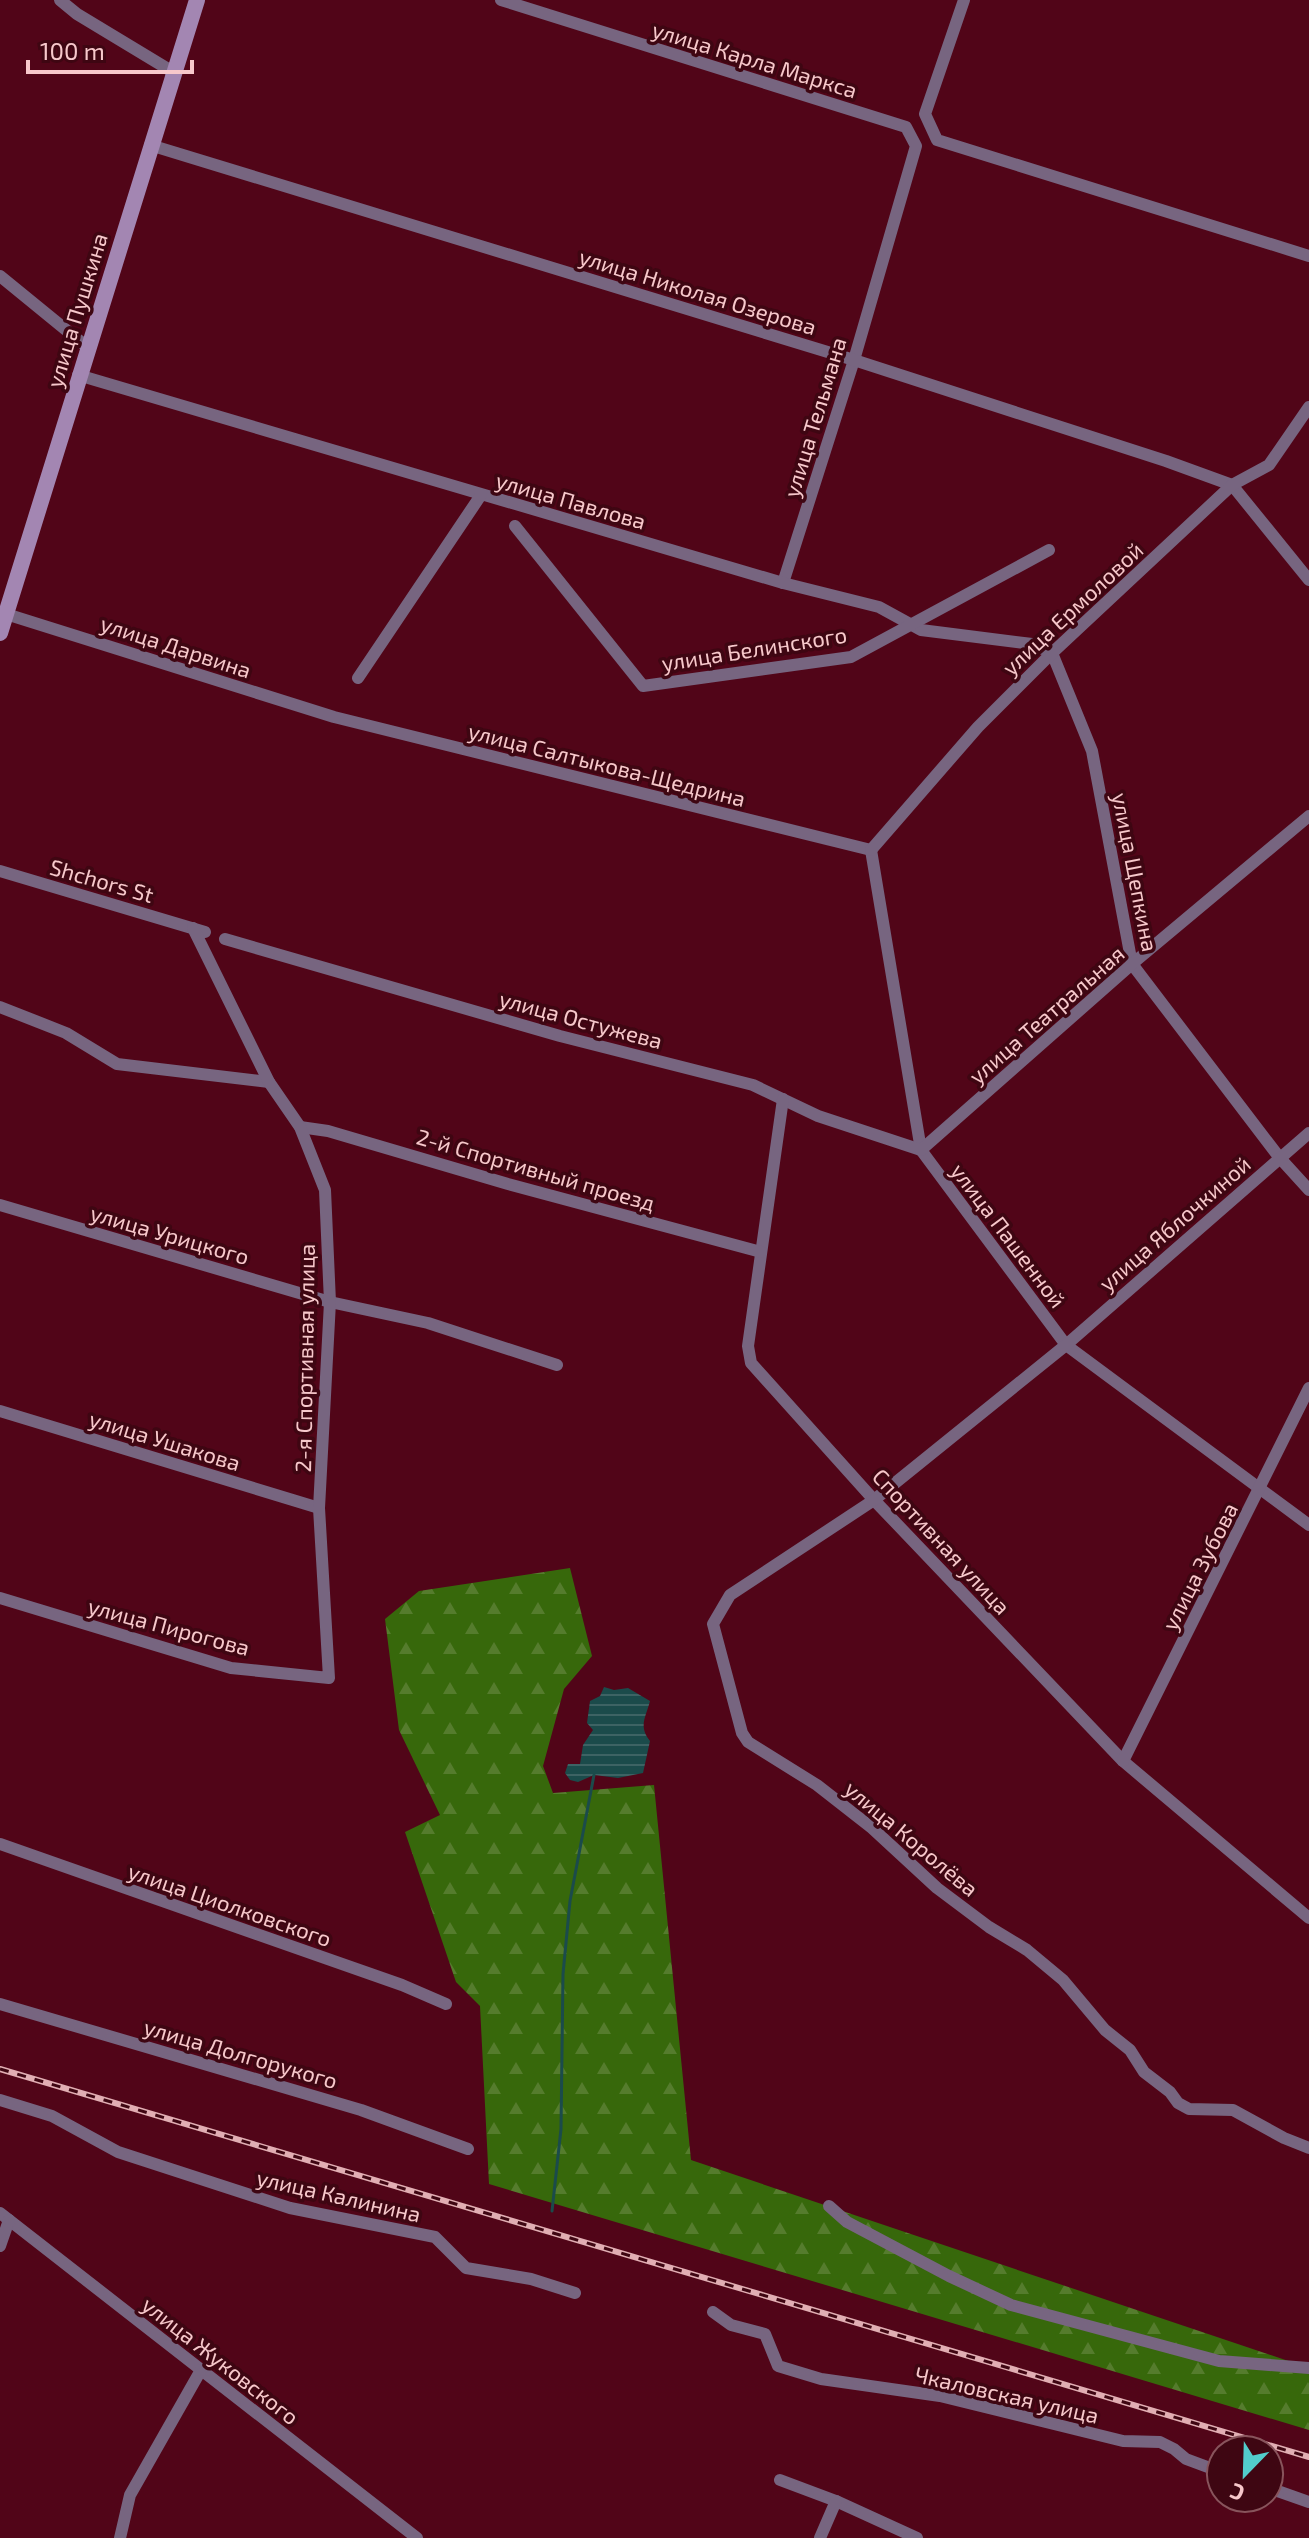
<svg xmlns="http://www.w3.org/2000/svg" width="1309" height="2538" font-family="'Exo 2',sans-serif">
<defs>
<pattern id="forest-firs" width="22" height="20" patternUnits="userSpaceOnUse" patternTransform="scale(2)"><rect width="22" height="20" fill="#37680b"/><path d="M5 1l3.5 6h-7zM16 11l3.5 6h-7z" fill="#557c2d"/></pattern>
<pattern id="water-rules" width="6" height="5" patternUnits="userSpaceOnUse" patternTransform="scale(2)"><rect width="6" height="5" fill="#1b4b4b"/><path d="M0 2.5h6" fill="none" stroke="#3d6364"/></pattern>
</defs>
<rect width="100%" height="100%" fill="#510518"/>
<polygon fill="url(#forest-firs)" points="570,1568 592,1656 564,1689 543,1766 553,1793 654,1785 691,2160 1309,2368 1309,2430 489,2184 480,2006 456,1982 405,1832 440,1815 399,1730 385,1619 419,1591"/>
<path fill="url(#water-rules)" d="M604,1687L614,1690L628,1688L650,1701C646,1717 638,1726 650,1741L643,1773L618,1778L594,1775L578,1782L570,1780L565,1773L568,1764H580L583,1745L593,1730L587,1723L590,1701L600,1696Z"/>
<g fill="none" stroke-linecap="round" stroke-linejoin="round">
<polyline stroke="#1b4b4b" stroke-width="3" points="552,2211 561,2129 563,1974 570,1901 594,1775"/>
<g stroke="#776580" stroke-width="12">
<polyline points="60,0 77,14 173,72"/>
<polyline points="501,0 906,127 916,146 854,360 783,583"/>
<polyline points="964,0 925,114 937,140 1309,256"/>
<polyline points="150,145 854,360 1166,461 1232,485 1309,580"/>
<polyline points="0,276 87,347"/>
<polyline points="78,375 783,583 879,607 921,630 1032,644 1052,653"/>
<polyline points="515,526 643,686 851,657 1049,550"/>
<polyline points="6,614 334,717 871,850"/>
<polyline points="1052,653 1092,751 1132,964 1279,1157 1309,1190"/>
<polyline points="358,678 481,495"/>
<polyline points="871,850 921,1150 1066,1345 1309,1525"/>
<polyline points="871,850 978,727 1052,653 1232,485 1269,465 1309,407"/>
<polyline points="0,871 205,932"/>
<polyline points="225,939 560,1036 753,1085 818,1116 921,1150 1132,964 1309,816"/>
<polyline points="0,1007 66,1033 117,1064 269,1082"/>
<polyline points="783,1099 748,1346 751,1363 874,1500 1123,1761 1309,1918"/>
<polyline points="300,1127 328,1131 508,1184 761,1252"/>
<polyline points="1309,1133 1066,1345 874,1500 730,1595 713,1624 742,1733 748,1742 817,1785 872,1828 937,1888 989,1927 1027,1950 1063,1980 1105,2030 1130,2050 1144,2072 1170,2092 1178,2103 1189,2109 1233,2110 1284,2138 1309,2148"/>
<polyline points="0,1205 330,1302 428,1323 557,1365"/>
<polyline points="0,1411 319,1508"/>
<polyline points="0,1598 231,1668 329,1678 319,1508 330,1302 325,1190 300,1127 269,1082 193,928"/>
<polyline points="1123,1761 1309,1388"/>
<polyline points="0,1844 402,1985 446,2004"/>
<polyline points="0,2004 361,2110 468,2149"/>
<polyline points="0,2100 52,2116 118,2152 290,2208 435,2237 466,2268 531,2279 575,2293"/>
<polyline points="829,2206 847,2222 949,2276 1011,2305 1219,2361 1309,2368"/>
<polyline points="0,2213 417,2538"/>
<polyline points="0,2246 9,2220"/>
<polyline points="713,2312 731,2325 765,2334 778,2366 821,2379 940,2396 1123,2441 1160,2442 1174,2449 1186,2459 1221,2472"/>
<polyline points="780,2480 836,2501 917,2538"/>
<polyline points="1269,2488 1309,2502"/>
<polyline points="120,2538 130,2495 201,2370"/>
<polyline points="820,2538 836,2501"/>
</g>
<polyline stroke="#a386b2" stroke-width="16" points="0,633 197,0"/>
<defs>
<polyline id="rail" points="0,2069 1309,2457"/>
</defs>
<use href="#rail" stroke="#e1aeb3" stroke-width="6"/>
<use href="#rail" stroke="#3e0612" stroke-width="3" stroke-dasharray="9" stroke-linecap="butt"/>
</g>
<g text-anchor="middle" dominant-baseline="central" stroke-width="7" stroke-linejoin="round" paint-order="stroke">
<g font-size="22" fill="#f7c8cb" stroke="#3e0612">
<text transform="translate(755 59) rotate(17)">улица Карла Маркса</text>
<text transform="translate(698 291) rotate(17)">улица Николая Озерова</text>
<text transform="translate(76 310) rotate(-73)">улица Пушкина</text>
<text transform="translate(814 417) rotate(-73)">улица Тельмана</text>
<text transform="translate(571 500) rotate(16)">улица Павлова</text>
<text transform="translate(1072 608) rotate(-43)">улица Ермоловой</text>
<text transform="translate(176 646) rotate(18)">улица Дарвина</text>
<text transform="translate(754 648) rotate(-9)">улица Белинского</text>
<text transform="translate(607 764) rotate(14)">улица Салтыкова-Щедрина</text>
<text transform="translate(1136 872) rotate(79)">улица Щепкина</text>
<text transform="translate(102 880) rotate(16)">Shchors St</text>
<text transform="translate(1046 1014) rotate(-41)">улица Театральная</text>
<text transform="translate(581 1019) rotate(15)">улица Остужева</text>
<text transform="translate(536 1169) rotate(16)">2-й Спортивный проезд</text>
<text transform="translate(1174 1223) rotate(-41)">улица Яблочкиной</text>
<text transform="translate(170 1234) rotate(16)">улица Урицкого</text>
<text transform="translate(1009 1235) rotate(53)">улица Пашенной</text>
<text transform="translate(304 1358) rotate(-89)">2-я Спортивная улица</text>
<text transform="translate(165 1440) rotate(17)">улица Ушакова</text>
<text transform="translate(942 1541) rotate(47)">Спортивная улица</text>
<text transform="translate(1199 1566) rotate(-63)">улица Зубова</text>
<text transform="translate(169 1626) rotate(15)">улица Пирогова</text>
<text transform="translate(912 1838) rotate(40)">улица Королёва</text>
<text transform="translate(230 1904) rotate(19)">улица Циолковского</text>
<text transform="translate(241 2053) rotate(16)">улица Долгорукого</text>
<text transform="translate(339 2195) rotate(13)">улица Калинина</text>
<text transform="translate(221 2360) rotate(38)">улица Жуковского</text>
<text transform="translate(1007 2394) rotate(13)">Чкаловская улица</text>
</g>
</g>
<g transform="translate(1245 2474) rotate(203)"><circle r="38" fill="#3e0612" stroke="#88545c" stroke-width="2"/>
<path d="M0-6L14 30L0 20L-14 30Z" fill="#52cdcc"/>
<text y="-12" font-size="22" font-weight="bold" text-anchor="middle" fill="#f7c8cb">С</text>
</g>
<path d="M28 60v12h164v-12" fill="none" stroke="#f7c8cb" stroke-width="4"/>
<text x="40" y="60" font-size="24" fill="#f7c8cb" stroke="#3e0612" stroke-width="6" paint-order="stroke">100 m</text>
</svg>
